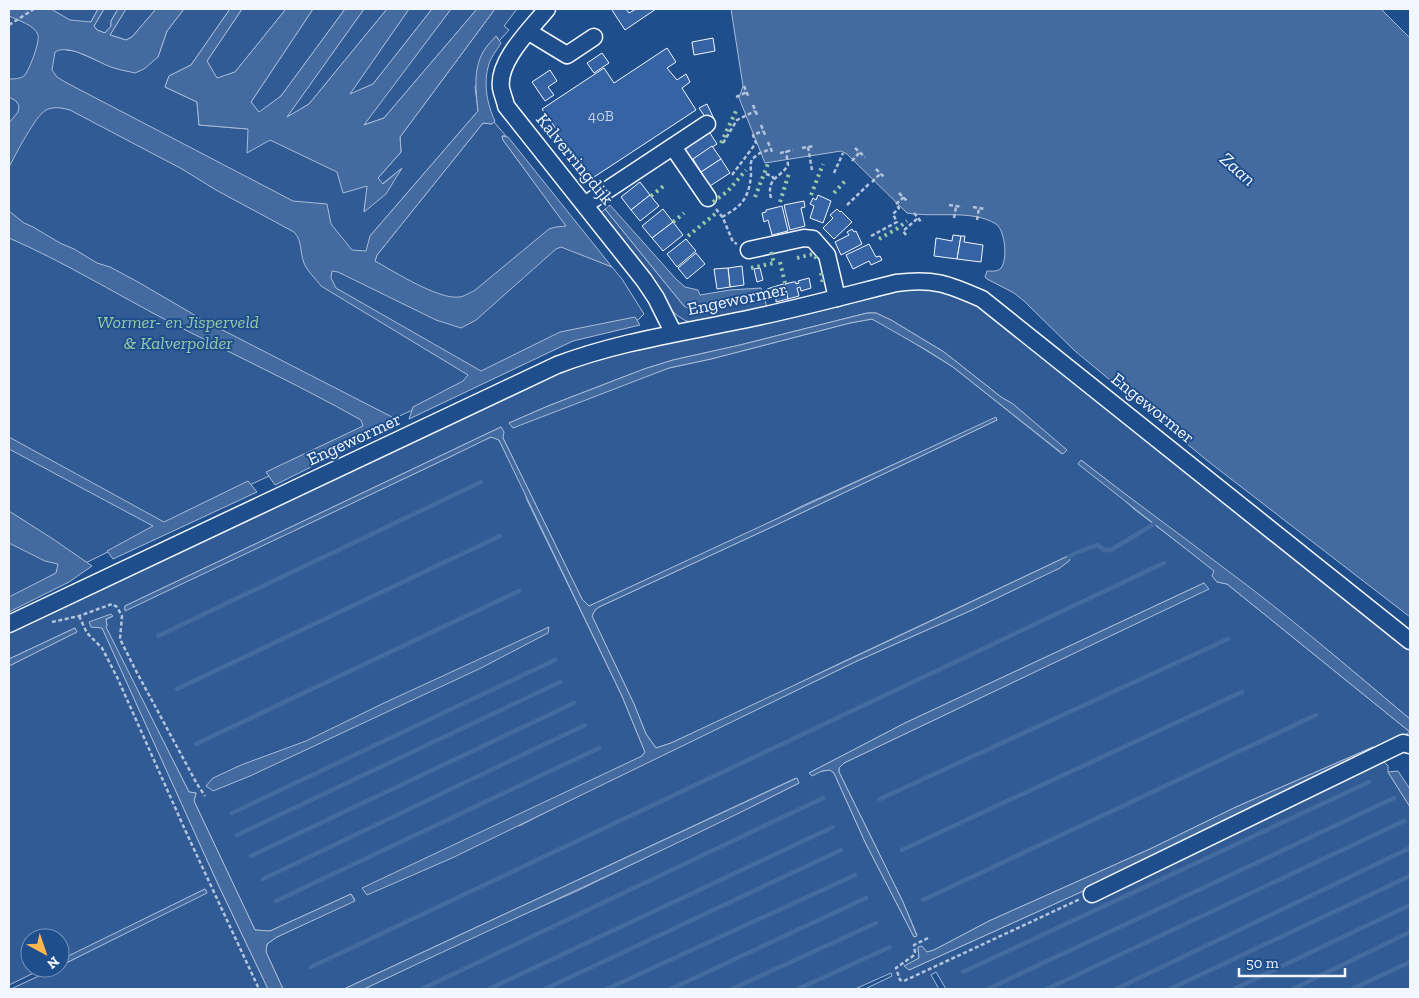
<svg xmlns="http://www.w3.org/2000/svg" width="1419" height="998" font-family="'Zilla Slab',serif">
<rect width="100%" height="100%" fill="#1f4e8c"/>
<g fill="#305b95" stroke="#a8bbd7" fill-rule="evenodd">
<polygon points="9,9 98,9 91,22 66,50 75,51 112,67 158,57 167,31 184,9 230,9 191,65 169,76 165,87 197,102 199,125 248,129 368,185 364,211 401,169 382,184 378,178 401,152 400,137 495,9 517,9 504,26 509,30 499,41 497,37 475,87 478,111 370,236 375,261 377,255 483,123 492,124 494,122 506,136 502,136 503,140 567,227 603,263 612,267 622,279 644,314 638,320 609,326 571,337 154,529 9,601"/>
<polygon points="104,9 118,9 111,21 111,26 105,33 97,30 94,26"/>
<polygon points="126,9 156,9 132,37 126,40 110,35"/>
<polygon points="242,9 286,9 235,72 217,79 207,61"/>
<polygon points="313,9 345,9 281,96 259,113 251,102"/>
<polygon points="364,9 387,9 309,104 286,118"/>
<polygon points="409,9 432,9 373,84 349,95"/>
<polygon points="451,9 477,9 384,118 363,125"/>
<polygon points="605,209 684,306 699,310 756,295 762,291 767,307 695,322 686,321 678,316 670,309 655,282 601,213"/>
<path d="M934,287L971,300L1410,649V719L1329,651L1082,461L1134,509L1215,571L1213,576L1217,582L1227,584L1410,732L1375,752L1388,766V772L1410,807V989H946L936,972L931,975L939,989H865L892,976L891,973L855,989H364L475,936L577,891L761,802L799,783L796,778L344,989H283L266,952L267,944L277,937L355,900L351,894L270,931L255,930L194,801L196,793L189,792L105,627L107,626L106,619L113,616L91,627H102L217,882L268,989H11L56,968H60V966L207,892L205,889L60,961V938H30V968H44L9,985V666L76,632L75,628L9,659V633L276,504L555,373L598,357L899,288ZM867,313H876L891,320L944,352L1001,397L1013,404L1066,450L1062,454L953,367L885,325L872,319L850,323L711,359L669,368L509,423L548,406L644,369L673,360L740,345ZM996,418L997,420L774,526L599,607L595,610L592,616L634,704L646,734L656,748L671,743L775,695L830,668L1068,556L1070,560L1059,568L972,610L857,661L590,790L519,826L642,756L645,752L622,696L527,500L524,490L499,440L495,438L491,437L474,444L454,455L125,610V606L501,427L503,438L582,599L589,606L761,527L802,506ZM1204,583L1208,589L844,763L839,768V772L903,902L917,935L914,937L865,842L834,773L830,770L809,773L905,723ZM1373,747L1114,877L909,970L914,961L919,958L918,948L927,952L934,950L989,921L1150,849L1236,807Z"/>
</g>
<g fill="#446ba0" stroke="#a8bbd7">
<path d="M9,9H51L70,20L91,22L98,9H104L94,26L97,30L105,33L111,26V21L118,9H126L110,35L126,40L132,37L156,9H184L167,31L158,57L144,69L135,73C127,71 119,70 111,67C97,62 69,43 55,52L52,70L57,77L65,82L293,201L327,204L331,224L352,250L366,251L370,236L478,111C476,91 473,70 483,52C486,46 492,41 496,36L501,43C497,50 491,57 489,64C483,83 487,104 495,121L492,124L483,123L377,255L375,261C393,271 439,300 459,297C464,297 470,292 474,291L549,229L556,227L566,226L503,140L502,136L508,137L612,267L561,247L556,249L476,320L461,328L436,320L338,272L332,271L331,278L336,288L481,371L560,332L635,317L640,325L573,341L409,419L413,407L463,381L468,375L321,286C316,279 307,271 304,263C299,250 303,242 294,232L216,190L182,169L70,110C62,108 54,106 46,110C35,116 16,154 9,167V123L18,112L19,106L16,101L9,97V79C13,79 20,79 24,76C29,71 40,42 38,35C35,25 17,20 9,16Z"/>
<polygon points="230,9 242,9 207,61 217,78 235,72 286,9 313,9 251,102 259,112 281,96 345,9 364,9 287,117 309,104 387,9 409,9 350,94 373,84 432,9 451,9 364,125 384,118 477,9 495,9 400,137 401,152 378,178 383,184 402,168 386,194 364,212 367,186 343,193 337,172 270,140 247,153 248,129 199,125 197,102 165,87 169,76 191,65"/>
<path d="M731,9H1381L1410,38V617L1209,462L1075,351L1024,301L1014,293L987,279L985,277L987,271C991,271 998,272 1001,268C1008,259 1005,230 996,224C972,209 935,218 907,213L847,154L841,151L765,163L739,98L743,86Z"/>
<polygon points="610,205 676,279 685,287 698,290 700,295 730,290 761,288 762,291 756,295 699,310 690,309 684,306 605,209"/>
<path d="M9,211L24,223L33,227L60,243L74,249L97,263L110,267L138,282L203,320L392,417L393,426L275,485L266,472L363,426L361,420C297,384 230,353 164,319C113,292 62,261 9,238Z"/>
<polygon points="867,313 876,313 891,320 944,352 1001,397 1013,404 1067,450 1063,454 953,367 928,351 872,319 850,323 711,359 669,368 513,428 509,423 548,406 644,369 673,360 740,345"/>
<path d="M996,417L997,420L774,526L599,607L595,610L592,616L634,704L646,734L656,748L671,743C803,681 936,619 1068,556L1070,560L1060,568L972,610L857,661L452,858L367,895L362,888L642,756L645,752L622,696L499,440L491,437L454,455L125,611V606L501,427L504,432L503,438L582,599L589,606Z"/>
<polygon points="9,437 164,522 248,481 257,492 113,559 107,551 153,526 9,449"/>
<path d="M1081,460C1128,497 1177,532 1224,568C1288,615 1349,668 1410,719V732L1227,584L1217,582L1212,576L1214,571L1078,464Z"/>
<polygon points="9,511 53,539 92,566 69,582 9,612 9,597 56,573 58,564 45,561 9,543"/>
<polygon points="1204,583 1209,589 844,763 839,768 839,772 903,902 917,936 914,937 865,842 834,773 830,770 822,771 812,776 809,773 905,723"/>
<polygon points="111,614 113,616 106,619 107,626 106,627 189,792 196,793 194,801 255,930 270,931 351,894 355,901 277,937 267,944 266,952 283,989 268,989 217,882 102,628 91,627 89,622"/>
<polygon points="549,627 548,633 481,668 250,776 213,791 206,786 213,778 241,765 306,741 384,703"/>
<polygon points="75,628 77,632 9,666 9,659"/>
<polygon points="1373,747 1375,752 1114,877 909,970 904,966 919,958 918,947 922,946 927,952 934,950 989,921 1150,849 1236,807"/>
<polygon points="1398,771 1410,789 1410,807 1388,772"/>
<path d="M797,778L799,783C656,856 509,920 364,989H344Z"/>
<polygon points="205,889 207,893 60,966 60,960"/>
</g>
<g fill="none" stroke-linecap="round" stroke-linejoin="round">
<g stroke="#446ba0" stroke-width="4.5">
<polyline points="1069,557 1075,553 1097,545 1105,550 1111,550 1154,524"/>
<polyline points="158,636 481,482"/>
<polyline points="177,689 500,536"/>
<polyline points="196,744 519,591"/>
<polyline points="880,799 1228,639"/>
<polyline points="232,813 555,660"/>
<polyline points="237,835 560,682"/>
<polyline points="902,850 1242,692"/>
<polyline points="251,856 574,703"/>
<polyline points="263,879 585,725"/>
<polyline points="923,900 1316,715"/>
<polyline points="276,901 599,748"/>
<polyline points="311,967 1164,563"/>
<polyline points="963,972 1369,782"/>
<polyline points="422,989 823,798"/>
<polyline points="489,989 833,827"/>
<polyline points="545,989 841,850"/>
<polyline points="607,989 855,875"/>
<polyline points="671,989 866,898"/>
<polyline points="732,989 876,923"/>
<polyline points="798,989 890,947"/>
<polyline points="988,989 1394,798"/>
<polyline points="1047,989 1404,821"/>
<polyline points="1116,989 1410,848"/>
<polyline points="1170,989 1410,876"/>
<polyline points="1234,989 1410,905"/>
<polyline points="1293,989 1410,932"/>
<polyline points="1352,989 1410,962"/>
</g>
</g>
<g fill="#3563a3" stroke="#f2f6ff">
<polygon points="614,9 626,9 629,13 636,9 656,9 625,30 612,10"/>
<polygon points="713,38 715,51 694,55 692,42"/>
<polygon points="667,48 676,62 667,68 677,80 686,74 690,82 682,88 696,110 591,179 542,109 604,68 614,83"/>
<polygon points="602,53 609,63 594,73 587,63"/>
<polygon points="550,70 557,81 548,87 554,95 545,101 532,82"/>
<polygon points="707,104 715,121 710,124 699,108"/>
<polygon points="708,130 717,144 692,160 683,146"/>
<polygon points="712,146 721,159 701,172 693,159"/>
<polygon points="721,159 730,173 710,186 701,172"/>
<polygon points="640,182 650,195 631,210 621,197"/>
<polygon points="650,195 659,206 640,221 631,210"/>
<polygon points="818,195 831,201 823,223 810,218 814,206 810,204 813,198 816,200"/>
<polygon points="804,201 805,207 801,208 805,226 790,230 784,205"/>
<polygon points="782,206 788,231 772,235 768,220 764,222 762,213 766,212 766,210"/>
<polygon points="663,209 673,222 652,238 642,226"/>
<polygon points="837,209 840,212 841,211 852,222 834,239 823,228 833,218 830,215"/>
<polygon points="673,222 683,235 663,251 652,238"/>
<polygon points="852,229 854,232 856,231 862,244 841,255 835,242 849,235 847,232"/>
<polygon points="953,235 961,236 957,259 934,256 936,238 952,241"/>
<polygon points="961,236 965,236 964,242 983,245 981,262 957,259"/>
<polygon points="686,239 696,251 677,267 667,254"/>
<polygon points="869,244 876,257 880,256 882,260 871,265 869,261 853,269 846,255"/>
<polygon points="696,253 705,264 687,279 678,268"/>
<polygon points="742,266 744,285 730,287 728,268"/>
<polygon points="728,268 730,287 717,289 714,269"/>
<polygon points="760,268 763,280 757,282 754,269"/>
<polygon points="809,278 811,288 801,291 800,287 797,288 799,296 788,299 785,284 793,282 796,282 796,284 799,283 798,281"/>
<polygon points="783,284 788,299 776,302 776,298 769,297 767,289"/>
</g>
<g fill="none" stroke-linecap="round" stroke-linejoin="round">
<defs>
<g id="minor">
<path d="M547,9C531,29 497,61 501,88C502,94 505,100 506,106L644,280L656,298L673,332"/>
<polyline points="529,32 567,55 594,37"/>
<polyline points="673,147 708,198"/>
<polyline points="586,204 707,124"/>
<polyline points="749,250 804,238 813,239 827,255 837,298"/>
<path d="M9,624L557,365C620,341 687,332 752,318C800,308 848,295 896,283C934,278 948,284 982,299L1410,641"/>
<polyline points="1092,894 1403,743 1410,745"/>
</g>
</defs>
<use href="#minor" stroke="#f2f6ff" stroke-width="19"/>
<g stroke="#b3c4dc" stroke-width="2.5" stroke-dasharray="4 2.5" stroke-linecap="butt">
<polyline points="9,25 34,9"/>
<polyline points="744,86 749,98"/>
<polyline points="736,97 747,92"/>
<polyline points="753,105 758,117"/>
<polyline points="761,125 766,137"/>
<polyline points="768,142 773,154"/>
<polyline points="723,143 737,120 755,111"/>
<polyline points="808,147 812,170"/>
<polyline points="802,148 814,146"/>
<polyline points="855,148 865,157"/>
<polyline points="780,153 793,150"/>
<polyline points="852,161 859,153"/>
<polyline points="876,169 885,178"/>
<polyline points="834,173 843,153"/>
<polyline points="766,174 772,176 774,179"/>
<polyline points="732,175 756,143 753,135 763,131"/>
<polyline points="872,182 880,174"/>
<polyline points="899,193 908,202"/>
<path d="M771,198C766,177 781,178 788,165L786,151"/>
<polyline points="896,204 904,197"/>
<polyline points="847,205 870,183"/>
<polyline points="949,205 962,207"/>
<polyline points="973,207 985,209"/>
<polyline points="716,209 723,218 733,242 737,244"/>
<polyline points="914,213 922,223"/>
<path d="M722,217C742,206 749,198 751,175C751,169 750,164 752,159L760,153L771,149"/>
<polyline points="954,218 956,207"/>
<polyline points="977,220 979,208"/>
<polyline points="906,235 903,231 918,218"/>
<polyline points="871,236 897,222 893,214 899,208 896,204"/>
<polyline points="79,616 87,633 102,648 117,677 186,832 259,989"/>
<polyline points="52,622 79,616 112,604 117,607 122,616 120,639 135,669 197,784 205,796"/>
<polyline points="928,938 914,945 915,952 913,956 896,968 900,980 904,981 1080,899"/>
</g>
<use href="#minor" stroke="#1f4e8c" stroke-width="16"/>
<g stroke="#97c8a6" stroke-width="4" stroke-dasharray="2.5 4" stroke-linecap="butt">
<polyline points="721,143 737,109"/>
<polyline points="834,193 845,181"/>
<polyline points="811,195 823,164"/>
<polyline points="651,196 665,185"/>
<polyline points="755,197 769,161"/>
<polyline points="713,202 728,191 746,170"/>
<polyline points="780,202 789,173"/>
<polyline points="673,222 684,213"/>
<polyline points="688,236 715,214"/>
<polyline points="879,239 898,228 907,221"/>
<polyline points="797,258 813,254 817,259"/>
<polyline points="780,262 785,283"/>
<polyline points="751,268 774,263 771,252"/>
<polyline points="821,273 823,284"/>
</g>
</g>
<g text-anchor="middle" dominant-baseline="central" stroke-width="4" stroke-linejoin="round" paint-order="stroke">
<g font-size="15" fill="#c3d1e8">
<text x="601" y="116">40B</text>
</g>
<g font-size="18" fill="#f2f6ff" stroke="#1f4e8c">
<text transform="translate(575 159) rotate(51)">Kalverringdijk</text>
<text transform="translate(737 299) rotate(-12)">Engewormer</text>
<text transform="translate(1153 408) rotate(39)">Engewormer</text>
<text transform="translate(354 439) rotate(-25)">Engewormer</text>
</g>
<g font-size="18" font-style="italic" fill="#97c8a6" stroke="#1f4e8c">
<text x="178" y="322">Wormer- en Jisperveld<tspan x="178" dy="21">&amp; Kalverpolder</tspan></text>
</g>
<g font-size="19" font-style="italic" fill="#f2f6ff" stroke="#1f4e8c">
<text transform="translate(1238 169) rotate(41)">Zaan</text>
</g>
</g>
<rect width="1419" height="998" fill="none" stroke="#f2f6ff" stroke-width="20"/>
<g transform="translate(45 953) rotate(140)"><circle r="24" fill="#1f4e8c" stroke="#7391ba"/>
<path d="M0-4L9 19L0 12L-9 19Z" fill="#ffb74d"/>
<text y="-8" font-size="14" font-weight="bold" text-anchor="middle" fill="#f2f6ff">N</text>
</g>
<path d="M1239 968v8h106v-8" fill="none" stroke="#f2f6ff" stroke-width="2.5"/>
<text x="1246" y="968" font-size="15" fill="#f2f6ff" stroke="#1f4e8c" stroke-width="4" paint-order="stroke">50 m</text>
</svg>
